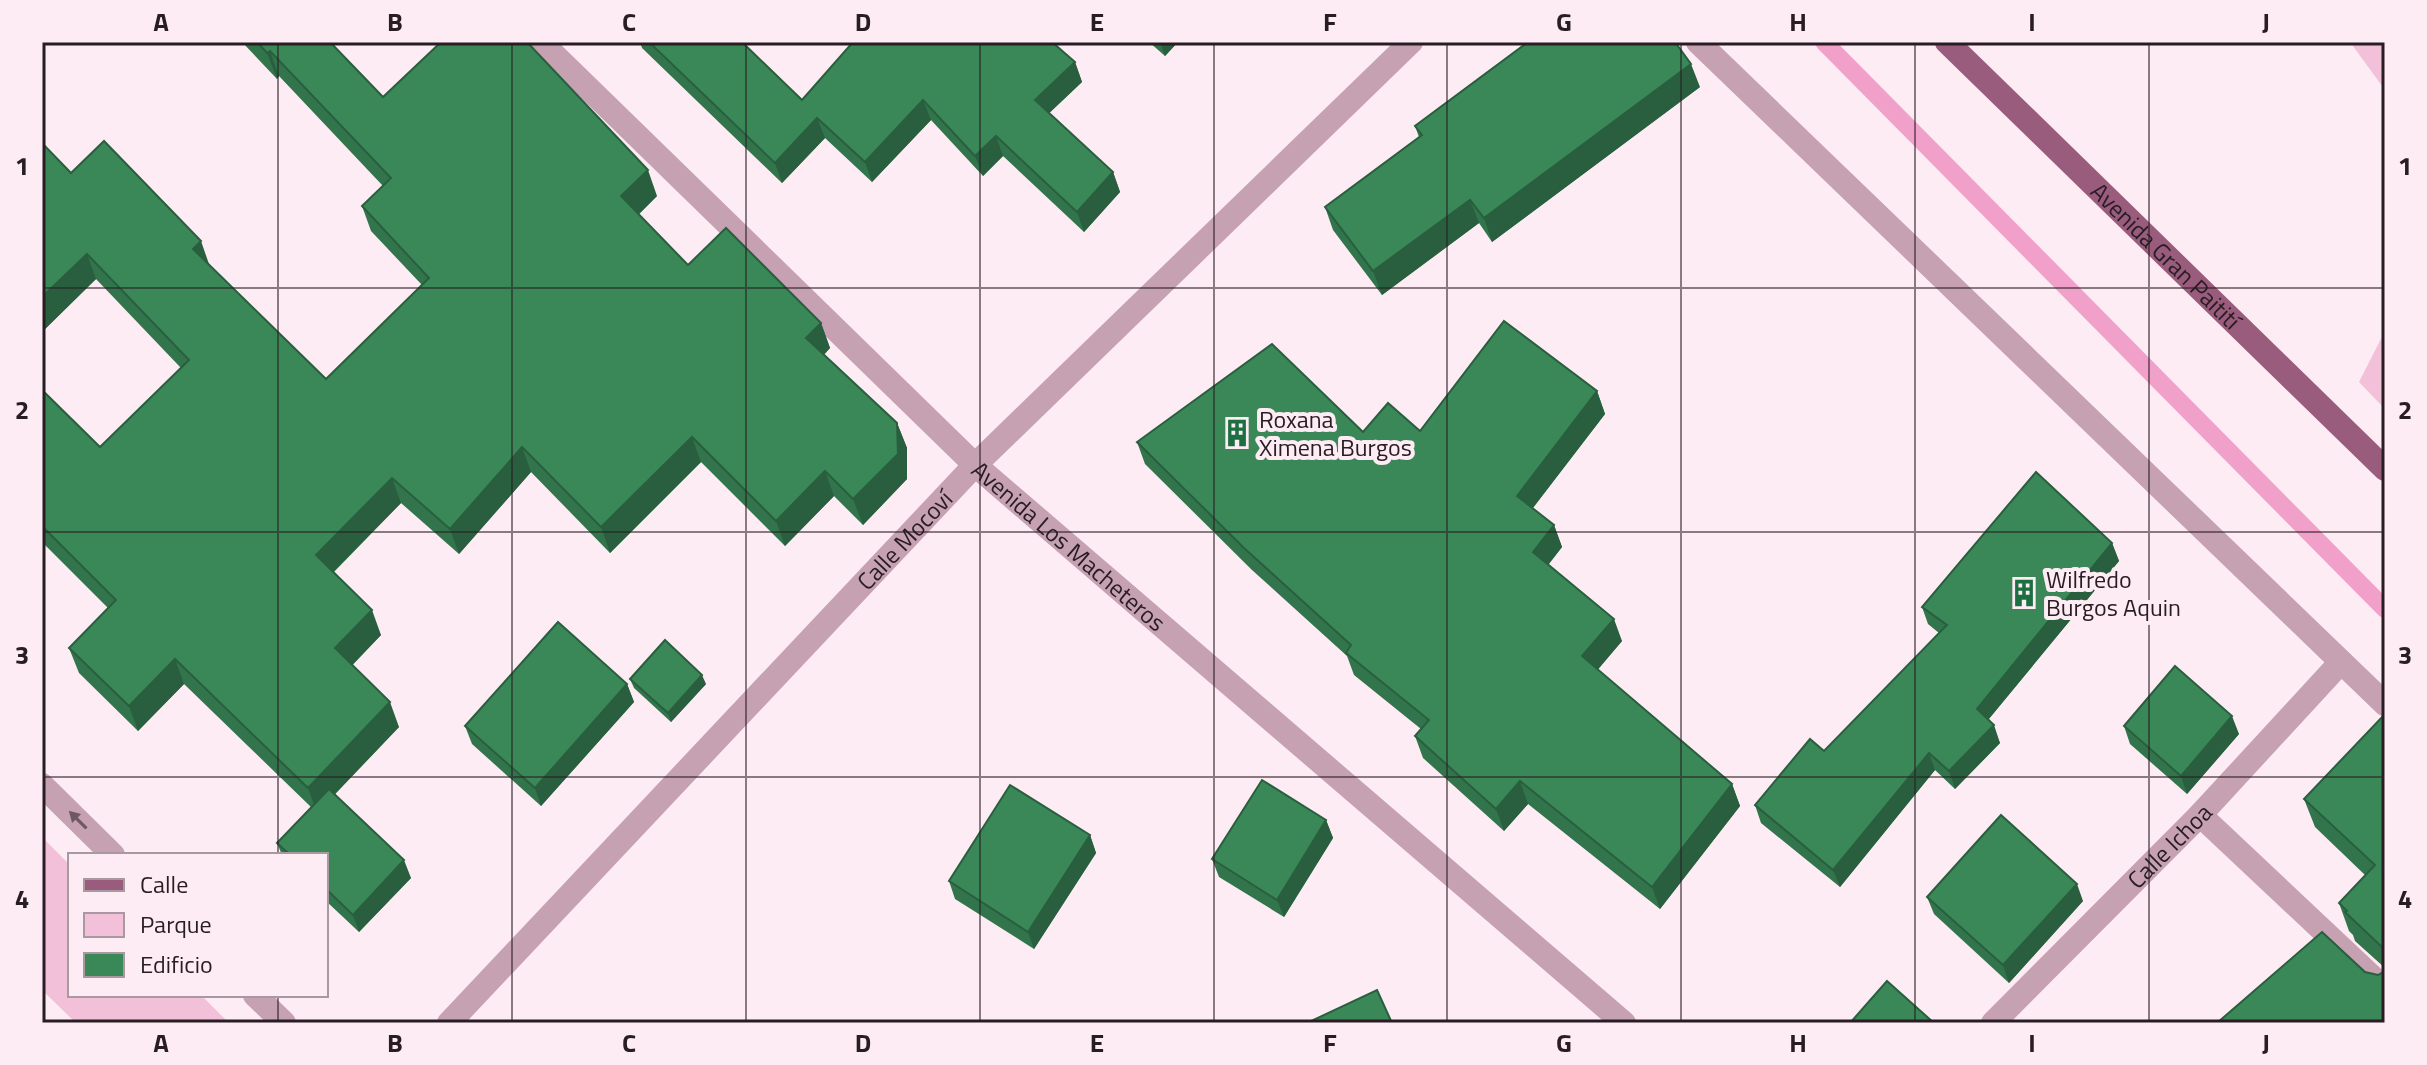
<svg xmlns="http://www.w3.org/2000/svg" width="2427" height="1065" font-family="'Titillium Web',sans-serif">
<rect width="100%" height="100%" fill="#feecf4"/>
<g fill="#f2c0d9">
<polygon points="2350,42 2385,42 2385,90"/>
<polygon points="2385,331 2385,409 2359,382"/>
<polygon points="42,837 70,865 70,995 201,995 229,1023 76,1023 42,990"/>
</g>
<g fill="none" stroke-linecap="round" stroke-linejoin="round">
<polyline stroke="#f1a0ca" stroke-width="18" points="1824,42 2385,609"/>
<polyline stroke="#c5a1b2" stroke-width="24" points="2200,815 2385,989"/>
<g stroke="#c5a1b2" stroke-width="24">
<path id="s1" d="M541,42L975,465L1624,1023"/>
<polyline points="1698,42 2385,704"/>
<path id="s2" d="M449,1023L975,465L1411,42"/>
<path id="s3" d="M1993,1023L2200,815L2341,662"/>
</g>
<g stroke="#c5a1b2" stroke-width="24">
<polyline points="42,785 113,855"/>
<polyline points="255,995 284,1023"/>
</g>
<path stroke="#9a5c7d" stroke-width="24" id="s4" d="M1947,42L2385,469"/>
</g>
<g fill="#32754c">
<polygon points="242,42 330,42 383,97 657,196 639,214 688,265 821,323 830,348 824,355 897,423 907,448 907,479 863,525 834,496 785,546 701,462 610,553 531,472 459,554 401,503 334,572 381,635 352,665 399,727 335,794 411,878 359,932 326,901 326,855 282,855 277,843 311,807 184,684 138,731 79,673 69,648 108,608 42,542 42,390 100,447 181,368 96,279 42,332 42,148 71,173 210,266 326,379 422,285 371,231 362,206 383,186 279,76 277,79"/>
<polygon points="640,42 742,42 802,100 1075,62 1082,82 1049,113 1113,172 1120,192 1084,232 1003,156 983,176 931,120 872,182 825,138 782,183 642,48"/>
<polygon points="1149,42 1178,42 1165,56"/>
<polygon points="1700,87 1492,242 1479,223 1382,295 1333,230 1325,207 1419,137 1415,126"/>
<polygon points="1597,391 1605,414 1533,508 1554,525 1562,547 1548,565 1622,641 1597,670 1732,784 1740,806 1660,909 1528,804 1504,831 1423,758 1415,736 1421,729 1354,675 1347,656 1252,570 1145,464 1137,442 1420,431"/>
<polygon points="2112,543 2119,561 1988,720 2000,743 1955,789 1935,770 1840,887 1761,823 1755,805 1824,751 1939,633 1928,624 1922,607"/>
<polygon points="630,679 706,684 671,722 634,688"/>
<polygon points="627,684 634,702 541,806 472,744 465,726"/>
<polygon points="2385,714 2385,968 2355,941 2353,935 2349,931 2339,903 2365,875 2315,827 2304,799"/>
<polygon points="2124,726 2239,734 2187,794 2130,744"/>
<polygon points="1326,820 1333,838 1284,917 1219,877 1212,859"/>
<polygon points="1090,835 1096,853 1034,949 955,899 949,881"/>
<polygon points="1927,897 2083,901 2009,983 1934,914"/>
</g>
<g fill="#295f3e">
<polygon points="1160,42 1178,42 1165,56"/>
<polygon points="270,51 279,76 277,79 267,53"/>
<polygon points="1075,62 1082,82 1042,120 1035,100"/>
<polygon points="1691,64 1700,87 1492,242 1484,218"/>
<polygon points="923,100 931,120 872,182 865,162"/>
<polygon points="817,118 825,138 782,183 775,163"/>
<polygon points="996,136 1003,156 983,176 975,156"/>
<polygon points="648,170 657,196 631,222 621,196"/>
<polygon points="1113,172 1120,192 1084,232 1077,212"/>
<polygon points="1470,200 1479,223 1382,295 1373,271"/>
<polygon points="201,241 210,267 193,249"/>
<polygon points="87,254 96,279 42,332 42,297"/>
<polygon points="821,323 830,348 815,363 806,338"/>
<polygon points="1597,391 1605,414 1525,518 1517,496"/>
<polygon points="897,423 907,448 907,479 863,525 853,499"/>
<polygon points="692,437 701,462 610,553 601,527"/>
<polygon points="522,447 531,472 459,554 450,529"/>
<polygon points="825,471 834,496 785,546 776,521"/>
<polygon points="392,478 401,503 325,580 316,555"/>
<polygon points="1554,525 1562,547 1541,574 1533,552"/>
<polygon points="2112,543 2119,561 1983,726 1977,709"/>
<polygon points="372,610 381,635 344,674 335,648"/>
<polygon points="1614,619 1622,641 1590,679 1582,656"/>
<polygon points="175,659 184,684 138,731 129,706"/>
<polygon points="702,675 706,684 671,722 668,713"/>
<polygon points="627,684 634,702 541,806 535,788"/>
<polygon points="390,702 399,727 317,813 308,788"/>
<polygon points="2232,716 2239,734 2187,794 2181,776"/>
<polygon points="1994,725 2000,743 1955,789 1949,771"/>
<polygon points="1929,753 1935,770 1840,887 1833,870"/>
<polygon points="1520,781 1528,804 1504,831 1496,809"/>
<polygon points="1732,784 1740,806 1660,909 1652,887"/>
<polygon points="1326,820 1333,838 1284,917 1277,900"/>
<polygon points="1090,835 1096,853 1034,949 1028,932"/>
<polygon points="404,860 411,878 359,932 353,915"/>
<polygon points="2077,884 2083,901 2009,983 2003,965"/>
</g>
<g fill="#3a8858" stroke="#295f3e" stroke-width="2">
<polygon points="257,42 330,42 383,97 441,42 527,42 648,170 621,196 688,265 726,228 821,323 806,338 897,423 898,454 853,499 825,471 776,521 692,437 601,527 522,447 450,529 392,478 316,555 372,610 335,648 390,702 308,788 175,659 129,706 69,648 116,600 42,526 42,390 100,447 189,360 87,254 42,297 42,148 44,145 71,173 104,141 201,241 193,249 326,379 429,278 362,206 391,178 270,51 267,53"/>
<polygon points="649,42 742,42 802,100 853,42 1052,42 1075,62 1035,100 1113,172 1077,212 996,136 975,156 923,100 865,162 817,118 775,163"/>
<polygon points="1528,42 1675,42 1691,64 1484,218 1470,200 1373,271 1325,207 1422,135 1415,126"/>
<polygon points="1504,321 1597,391 1517,496 1554,525 1533,552 1614,619 1582,656 1732,784 1652,887 1520,781 1496,809 1415,736 1429,720 1346,653 1351,645 1244,548 1137,442 1272,344 1363,432 1388,403 1420,431"/>
<polygon points="2036,472 2112,543 1977,709 1994,725 1949,771 1929,753 1833,870 1755,805 1810,739 1824,751 1947,625 1922,607"/>
<polygon points="558,622 627,684 535,788 465,726"/>
<polygon points="665,640 702,675 668,713 630,679"/>
<polygon points="2175,666 2232,716 2181,776 2124,726"/>
<polygon points="2385,714 2385,950 2345,912 2347,911 2339,903 2375,865 2304,799"/>
<polygon points="1262,780 1326,820 1277,900 1212,859"/>
<polygon points="1010,785 1090,835 1028,932 949,881"/>
<polygon points="329,789 404,860 353,915 326,889 326,855 290,855 277,843"/>
<polygon points="2001,815 2077,884 2003,965 1927,897"/>
<polygon points="2322,932 2365,972 2378,975 2385,971 2385,1023 2217,1023"/>
<polygon points="1887,981 1934,1023 1850,1023"/>
<polygon points="1377,990 1392,1023 1307,1023"/>
</g>
<defs><path id="oneway-solid" d="M-6-.8H1V-3.2L6.5 0L1 3.2V.8H-6Z" transform="scale(2)"/></defs>
<use fill="#6f5863" href="#oneway-solid" transform="translate(78 820) rotate(-135)"/>
<path fill="none" stroke="#281d22" stroke-width="2" stroke-opacity="0.55" d="M278,42V855M512,42V1023M746,42V1023M980,42V1023M1214,42V1023M1447,42V1023M1681,42V1023M1915,42V1023M2149,42V1023M42,288H2385M42,532H2385M42,777H2385M278,995V1023"/>
<defs>
<symbol id="building-bare" viewBox="-9 -9 18 18"><path d="M-4-6H4V6H1V3H-1V6H-4ZM-2.5-4.3h1.7v1.8h-1.7ZM.8-4.3h1.7v1.8H.8ZM-2.5-1h1.7V.8h-1.7ZM.8-1h1.7V.8H.8Z" fill="#1c6f40" stroke="#feecf4" stroke-width="2.5" paint-order="stroke"/></symbol>
</defs>
<g fill-rule="evenodd">
<use href="#building-bare" x="1217" y="413" width="40" height="40"/>
<use href="#building-bare" x="2004" y="573" width="40" height="40"/>
</g>
<g text-anchor="middle" dominant-baseline="central" stroke-width="8" stroke-linejoin="round" paint-order="stroke">
<g font-size="24" fill="#281d22" stroke="#feecf4">
<text stroke="none"><textPath href="#s4" startOffset="306">Avenida Gran Paitití</textPath></text>
<text stroke="none"><textPath href="#s2" startOffset="664">Calle Mocoví</textPath></text>
<text stroke="none"><textPath href="#s1" startOffset="730">Avenida Los Macheteros</textPath></text>
<text stroke="none"><textPath href="#s3" startOffset="250">Calle Ichoa</textPath></text>
</g>
<g font-size="24" fill="#281d22" stroke="#feecf4" text-anchor="start">
<text x="1259" y="419">Roxana<tspan x="1259" dy="28">Ximena Burgos</tspan></text>
<text x="2046" y="579">Wilfredo<tspan x="2046" dy="28">Burgos Aquin</tspan></text>
</g>
</g>
<rect width="2427" height="1065" fill="none" stroke="#feecf4" stroke-width="88"/>
<rect x="68" y="853" width="260" height="144" fill="#feecf4" stroke="#a899a0" stroke-width="2"/>
<rect x="84" y="879" width="40" height="12" fill="#9a5c7d" stroke="#a899a0" stroke-width="2"/>
<text x="140" y="893" font-size="24" fill="#281d22">Calle</text>
<rect x="84" y="913" width="40" height="24" fill="#f2c0d9" stroke="#a899a0" stroke-width="2"/>
<text x="140" y="933" font-size="24" fill="#281d22">Parque</text>
<rect x="84" y="953" width="40" height="24" fill="#3a8858" stroke="#a899a0" stroke-width="2"/>
<text x="140" y="973" font-size="24" fill="#281d22">Edificio</text>
<rect x="44" y="44" width="2339" height="977" fill="none" stroke="#281d22" stroke-width="3"/>
<g font-size="26" text-anchor="middle" font-weight="bold" fill="#281d22">
<text x="161" y="31">A</text>
<text x="395" y="31">B</text>
<text x="629" y="31">C</text>
<text x="863" y="31">D</text>
<text x="1097" y="31">E</text>
<text x="1330" y="31">F</text>
<text x="1564" y="31">G</text>
<text x="1798" y="31">H</text>
<text x="2032" y="31">I</text>
<text x="2266" y="31">J</text>
<text x="22" y="175">1</text>
<text x="2405" y="175">1</text>
<text x="22" y="419">2</text>
<text x="2405" y="419">2</text>
<text x="22" y="664">3</text>
<text x="2405" y="664">3</text>
<text x="22" y="908">4</text>
<text x="2405" y="908">4</text>
<text x="161" y="1052">A</text>
<text x="395" y="1052">B</text>
<text x="629" y="1052">C</text>
<text x="863" y="1052">D</text>
<text x="1097" y="1052">E</text>
<text x="1330" y="1052">F</text>
<text x="1564" y="1052">G</text>
<text x="1798" y="1052">H</text>
<text x="2032" y="1052">I</text>
<text x="2266" y="1052">J</text>
</g>
</svg>
